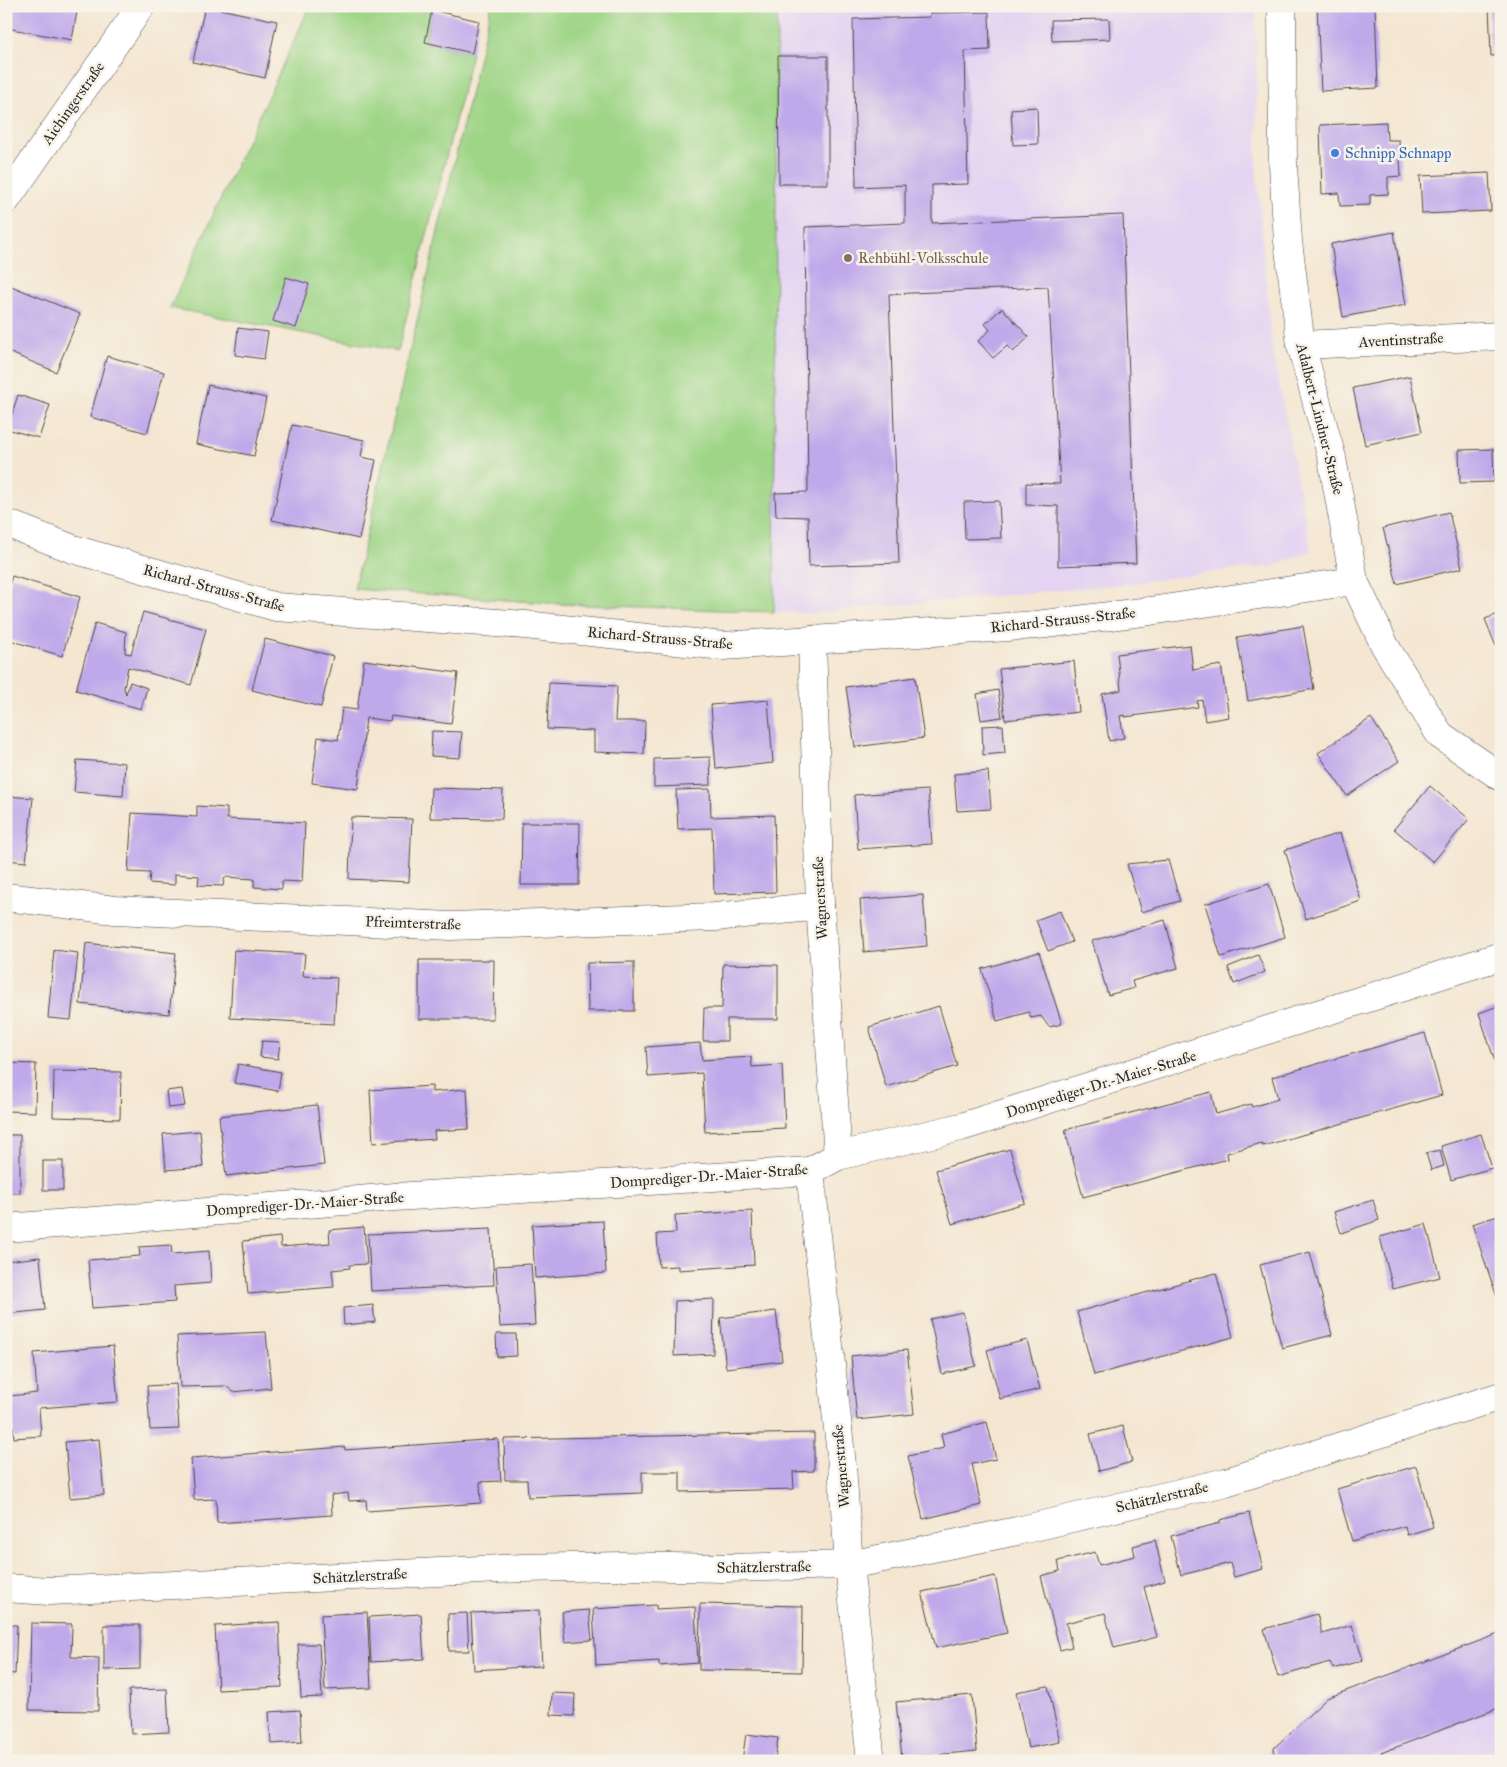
<svg xmlns="http://www.w3.org/2000/svg" width="1507" height="1767" font-family="'IM FELL Great Primer',serif">
<rect width="100%" height="100%" fill="#f7f3e8"/>
<filter id="ink" filterUnits="userSpaceOnUse"><feTurbulence type="fractalNoise" baseFrequency=".02" numOctaves="2"/><feDisplacementMap in="SourceGraphic" scale="10" xChannelSelector="R" yChannelSelector="G"/><feConvolveMatrix kernelMatrix="1 2 1 2 8 2 1 2 1" color-interpolation-filters="sRGB"/></filter>
<filter id="wash" filterUnits="userSpaceOnUse"><feTurbulence type="fractalNoise" baseFrequency=".0096" numOctaves="4" result="noise"/><feDisplacementMap in="SourceGraphic" scale="20" xChannelSelector="R" yChannelSelector="G"/><feGaussianBlur stdDeviation="1.12" result="paint"/><feColorMatrix in="noise" values="0 0 0 0 0 0 0 0 0 0 0 0 0 0 0 0 0 1.4 0 .05"/><feComposite in="paint" operator="in"/></filter>
<g filter="url(#wash)">
<rect width="100%" height="100%" fill="#f4e6d1"/>
<g fill="#e4d3f2">
<polygon points="491,6 1256,6 1257,174 1271,343 1311,550 1272,567 1221,571 1126,584 812,613 580,606 354,589"/>
<polygon points="1501,1630 1501,1761 1232,1761 1262,1756 1327,1697"/>
</g>
<g fill="#9fd587" stroke="#658059">
<polygon points="310,6 433,6 425,42 472,53 398,351 170,308"/>
<polygon points="491,6 777,6 774,612 561,604 354,589"/>
</g>
<g id="blocks">
<g fill="#c0a9ea">
<polygon points="6,6 78,6 72,40 6,28"/>
<polygon points="205,6 277,21 265,78 193,62"/>
<polygon points="1317,6 1375,6 1378,88 1321,91"/>
<polygon points="1489,6 1501,6 1501,55 1491,56"/>
<polygon points="432,10 479,21 472,53 425,42"/>
<polygon points="989,12 990,50 965,51 968,184 932,185 932,223 1123,215 1136,563 1058,566 1058,506 1026,505 1026,483 1060,484 1048,287 889,294 899,563 809,566 808,517 776,516 775,493 808,492 805,227 905,223 905,185 856,187 853,19 930,17 930,13"/>
<polygon points="1109,19 1110,39 1052,41 1051,20"/>
<polygon points="778,56 828,56 828,184 779,184"/>
<polygon points="1037,107 1038,144 1013,145 1011,109"/>
<polygon points="1498,118 1501,118 1501,148 1499,148"/>
<polygon points="1386,122 1387,140 1399,140 1401,176 1388,177 1388,194 1370,195 1370,205 1340,206 1339,193 1322,194 1320,125"/>
<polygon points="1489,173 1491,211 1422,214 1420,176"/>
<polygon points="1394,232 1406,305 1343,317 1331,244"/>
<polygon points="286,277 309,284 296,328 273,321"/>
<polygon points="9,285 80,314 56,372 6,351 6,291"/>
<polygon points="1002,308 1029,337 1013,352 1007,346 993,358 978,341 990,330 985,324"/>
<polygon points="238,328 268,332 264,359 235,355"/>
<polygon points="107,356 164,372 147,433 90,417"/>
<polygon points="1410,376 1422,432 1365,445 1353,388"/>
<polygon points="208,385 266,398 254,456 196,444"/>
<polygon points="18,395 50,405 39,438 7,429"/>
<polygon points="292,425 364,440 361,457 376,460 359,539 272,520"/>
<polygon points="1493,449 1494,482 1460,483 1459,450"/>
<polygon points="999,501 1001,538 965,539 964,502"/>
<polygon points="1449,512 1462,568 1397,584 1383,528"/>
<polygon points="12,576 80,597 62,656 6,639 6,594"/>
<polygon points="143,612 206,629 191,685 128,667 124,688 126,694 130,682 147,688 141,709 76,690 95,623 126,632 125,653 131,654"/>
<polygon points="1501,613 1501,659 1485,619"/>
<polygon points="1303,626 1314,689 1248,701 1237,637"/>
<polygon points="265,639 333,656 321,707 252,690"/>
<polygon points="1190,645 1193,670 1221,665 1229,717 1205,721 1202,700 1197,701 1198,707 1125,717 1125,715 1120,716 1124,738 1109,741 1102,694 1121,690 1117,654"/>
<polygon points="364,660 458,673 451,724 391,716 390,721 366,718 358,789 312,783 318,737 338,740 342,708 357,710"/>
<polygon points="1074,661 1079,712 1005,720 999,669"/>
<polygon points="915,677 924,738 855,747 846,687"/>
<polygon points="549,683 617,686 615,721 645,721 644,754 594,752 594,731 547,729"/>
<polygon points="998,690 1002,717 981,720 977,694"/>
<polygon points="768,700 773,763 716,769 711,705"/>
<polygon points="1371,718 1399,761 1347,796 1318,753"/>
<polygon points="1003,725 1005,753 983,755 982,726"/>
<polygon points="432,731 462,732 460,758 431,756"/>
<polygon points="710,757 711,785 654,787 654,759"/>
<polygon points="77,760 125,763 123,796 74,792"/>
<polygon points="988,771 991,809 957,811 954,774"/>
<polygon points="1430,786 1469,819 1433,862 1394,829"/>
<polygon points="431,788 503,790 502,819 430,818"/>
<polygon points="710,789 711,817 774,815 776,892 714,894 712,828 678,829 676,790"/>
<polygon points="928,790 932,844 858,849 854,795"/>
<polygon points="6,796 33,798 26,862 6,860"/>
<polygon points="197,806 227,808 227,819 305,823 302,882 282,881 282,889 254,887 254,879 225,877 223,886 198,885 199,876 175,874 175,885 149,883 150,873 128,872 132,813 197,817"/>
<polygon points="351,817 412,819 409,882 349,879"/>
<polygon points="522,823 580,823 579,885 521,885"/>
<polygon points="1340,833 1361,901 1306,919 1285,850"/>
<polygon points="1168,860 1180,901 1141,912 1127,864"/>
<polygon points="1269,884 1285,937 1221,957 1205,904"/>
<polygon points="923,895 927,946 864,952 860,900"/>
<polygon points="1060,911 1072,942 1048,951 1036,920"/>
<polygon points="1165,920 1178,968 1132,981 1134,988 1108,995 1092,941"/>
<polygon points="86,943 176,953 169,1014 80,1004"/>
<polygon points="54,950 78,953 71,1020 48,1018"/>
<polygon points="234,950 305,954 303,976 337,978 334,1024 230,1018"/>
<polygon points="1039,952 1062,1024 1049,1027 1041,1016 1031,1018 1029,1012 997,1021 982,969"/>
<polygon points="1258,955 1265,972 1234,984 1228,967"/>
<polygon points="419,960 494,960 493,1019 419,1019"/>
<polygon points="634,962 634,1011 588,1011 587,963"/>
<polygon points="723,964 778,965 778,1019 727,1019 727,1041 703,1041 704,1008 722,1008"/>
<polygon points="1501,1005 1501,1071 1498,1071 1479,1013"/>
<polygon points="939,1006 957,1066 886,1087 869,1027"/>
<polygon points="1425,1033 1442,1095 1263,1146 1262,1143 1227,1153 1228,1159 1083,1197 1065,1130 1211,1092 1216,1114 1251,1104 1252,1107 1278,1099 1272,1077"/>
<polygon points="262,1041 280,1042 278,1059 260,1057"/>
<polygon points="700,1043 702,1060 751,1057 752,1067 782,1065 785,1128 705,1132 702,1073 648,1077 646,1047"/>
<polygon points="6,1063 36,1064 35,1112 6,1111"/>
<polygon points="238,1064 281,1072 278,1091 234,1083"/>
<polygon points="54,1071 121,1072 120,1119 53,1117"/>
<polygon points="432,1086 432,1092 467,1089 469,1129 434,1131 435,1139 373,1143 370,1090"/>
<polygon points="182,1089 185,1106 168,1108 166,1091"/>
<polygon points="317,1105 324,1165 226,1176 219,1116"/>
<polygon points="200,1131 203,1167 166,1170 163,1134"/>
<polygon points="1481,1134 1492,1168 1451,1180 1441,1146"/>
<rect x="6" y="1135" width="14" height="58"/>
<polygon points="1010,1149 1025,1203 952,1224 936,1170"/>
<polygon points="1440,1150 1444,1166 1431,1170 1426,1153"/>
<rect x="43" y="1161" width="20" height="29"/>
<polygon points="1373,1200 1379,1220 1341,1233 1334,1212"/>
<polygon points="752,1211 754,1265 678,1270 678,1266 659,1267 657,1234 676,1233 675,1215"/>
<polygon points="1501,1215 1501,1302 1499,1303 1472,1224"/>
<polygon points="603,1221 606,1273 535,1278 532,1225"/>
<polygon points="1426,1224 1440,1277 1393,1289 1380,1237"/>
<polygon points="364,1227 367,1264 349,1265 350,1268 332,1270 334,1287 248,1294 243,1241 280,1237 281,1247 330,1243 329,1230"/>
<polygon points="491,1229 494,1285 371,1291 368,1234"/>
<polygon points="171,1245 172,1254 209,1251 211,1283 174,1286 175,1302 92,1308 88,1260 140,1256 139,1247"/>
<polygon points="1310,1252 1332,1335 1282,1348 1260,1265"/>
<polygon points="40,1257 45,1310 6,1314 6,1261"/>
<polygon points="531,1264 535,1325 500,1327 496,1266"/>
<polygon points="1216,1273 1233,1337 1094,1375 1077,1312"/>
<polygon points="714,1299 713,1354 674,1356 675,1301"/>
<polygon points="373,1305 375,1322 344,1325 343,1308"/>
<polygon points="776,1311 782,1361 726,1368 720,1318"/>
<polygon points="963,1312 976,1366 942,1374 930,1319"/>
<polygon points="266,1332 271,1388 233,1392 226,1386 180,1387 177,1336"/>
<polygon points="496,1334 516,1334 517,1356 497,1357"/>
<polygon points="1027,1340 1040,1389 1000,1399 987,1350"/>
<polygon points="113,1346 118,1402 39,1408 41,1436 14,1438 10,1396 37,1393 34,1353"/>
<polygon points="907,1350 914,1414 857,1420 851,1356"/>
<polygon points="176,1384 179,1429 150,1430 147,1386"/>
<polygon points="987,1422 996,1459 972,1464 981,1505 923,1519 908,1456 944,1448 941,1434"/>
<polygon points="1123,1426 1132,1462 1099,1471 1090,1434"/>
<polygon points="814,1433 814,1471 793,1472 794,1489 680,1492 680,1472 642,1472 642,1493 528,1497 527,1480 505,1480 504,1439"/>
<polygon points="99,1439 104,1495 70,1498 65,1442"/>
<polygon points="498,1439 501,1481 480,1482 481,1503 367,1511 366,1500 349,1501 348,1493 331,1495 332,1515 217,1523 216,1499 194,1500 191,1458 345,1447 345,1450"/>
<polygon points="1416,1466 1433,1527 1407,1535 1405,1526 1352,1541 1337,1489"/>
<polygon points="1249,1513 1263,1569 1234,1577 1230,1563 1181,1575 1171,1536 1220,1523 1220,1520"/>
<polygon points="1155,1540 1165,1581 1144,1587 1157,1637 1114,1648 1105,1613 1066,1623 1072,1647 1060,1650 1041,1576 1060,1571 1058,1561 1095,1552 1099,1565 1135,1556 1133,1546"/>
<polygon points="995,1576 1007,1633 936,1648 922,1592"/>
<polygon points="700,1604 803,1606 802,1672 699,1670"/>
<polygon points="656,1605 656,1609 695,1607 698,1663 659,1666 659,1661 596,1665 593,1609"/>
<polygon points="539,1610 542,1666 474,1670 471,1613"/>
<polygon points="589,1610 592,1640 565,1642 562,1612"/>
<polygon points="367,1612 371,1688 325,1690 321,1615"/>
<polygon points="467,1613 469,1651 449,1651 448,1614"/>
<polygon points="421,1614 424,1659 371,1662 369,1617"/>
<polygon points="1317,1614 1322,1634 1352,1625 1363,1660 1333,1669 1330,1662 1278,1677 1264,1629"/>
<polygon points="279,1622 282,1687 218,1690 215,1626"/>
<polygon points="31,1623 72,1624 71,1657 99,1658 98,1711 29,1710"/>
<polygon points="6,1625 17,1625 15,1674 6,1673"/>
<polygon points="104,1625 140,1625 140,1669 104,1670"/>
<polygon points="1501,1633 1501,1707 1360,1761 1275,1761 1274,1748 1327,1698"/>
<polygon points="298,1644 319,1644 322,1697 301,1698"/>
<polygon points="1048,1686 1060,1742 1028,1748 1016,1692"/>
<polygon points="167,1689 169,1732 131,1734 129,1690"/>
<polygon points="552,1693 575,1694 574,1716 551,1715"/>
<polygon points="972,1695 977,1751 902,1758 896,1702"/>
<polygon points="300,1710 302,1742 271,1744 269,1712"/>
<polygon points="746,1734 778,1738 775,1761 742,1761"/>
</g>
</g>
</g>
<g filter="url(#ink)">
<use href="#blocks" fill-opacity="0" stroke="#494744" stroke-width="1"/>
<g fill="none" stroke-linecap="round" stroke-linejoin="round">
<defs>
<g id="minor">
<polyline points="1282,6 1283,165 1288,241 1301,345 1332,458 1354,581 1385,646 1440,735 1501,777"/>
<polyline points="6,200 141,6"/>
<polyline points="1301,345 1501,336"/>
<polyline points="6,523 73,549 276,607 525,625 723,646 1037,625 1150,611 1354,581"/>
<polyline points="812,640 820,906 838,1156"/>
<polyline points="6,897 115,910 451,926 715,917 820,906"/>
<polyline points="810,1171 842,1465 849,1565 871,1761"/>
<polyline points="6,1228 395,1197 810,1171 838,1156 961,1127 1501,956"/>
<polyline points="6,1588 49,1591 523,1568 622,1566 723,1568 849,1565 1017,1531 1226,1482 1501,1396"/>
</g>
</defs>
<use href="#minor" stroke="#494744" stroke-width="29"/>
<use href="#minor" stroke="#fff" stroke-width="28"/>
</g>
</g>
<circle fill="#3f7fe0" stroke="#f7f3e8" stroke-width="2" cx="1335" cy="153" r="5"/>
<circle fill="#8d6e63" stroke="#f7f3e8" stroke-width="2" cx="848" cy="258" r="5"/>
<g text-anchor="middle" dominant-baseline="central" stroke-width="5" stroke-linejoin="round" paint-order="stroke">
<g font-size="15" fill="#2b2b2b" stroke="#f7f3e8">
<text transform="translate(73 103) rotate(-55)">Aichingerstraße</text>
<text transform="translate(1401 340) rotate(-3)">Aventinstraße</text>
<text transform="translate(1320 419) rotate(76)">Adalbert-Lindner-Straße</text>
<text transform="translate(214 588) rotate(15)">Richard-Strauss-Straße</text>
<text transform="translate(1063 620) rotate(-6)">Richard-Strauss-Straße</text>
<text transform="translate(660 638) rotate(5)">Richard-Strauss-Straße</text>
<text transform="translate(820 898) rotate(-93)">Wagnerstraße</text>
<text transform="translate(413 923) rotate(2)">Pfreimterstraße</text>
<text transform="translate(1101 1084) rotate(-17)">Domprediger-Dr.-Maier-Straße</text>
<text transform="translate(709 1176) rotate(-4)">Domprediger-Dr.-Maier-Straße</text>
<text transform="translate(305 1204) rotate(-4)">Domprediger-Dr.-Maier-Straße</text>
<text transform="translate(841 1466) rotate(-95)">Wagnerstraße</text>
<text transform="translate(1162 1497) rotate(-13)">Schätzlerstraße</text>
<text transform="translate(764 1567) rotate(-1)">Schätzlerstraße</text>
<text transform="translate(360 1576) rotate(-3)">Schätzlerstraße</text>
</g>
<g font-size="15" fill="#366cbe" stroke="#f7f3e8" text-anchor="start">
<text x="1345" y="153">Schnipp Schnapp</text>
</g>
<g font-size="15" fill="#785e54" stroke="#f7f3e8" text-anchor="start">
<text x="858" y="258">Rehbühl-Volksschule</text>
</g>
</g>
<rect width="1507" height="1767" fill="none" stroke="#f7f3e8" stroke-width="25"/>
</svg>
